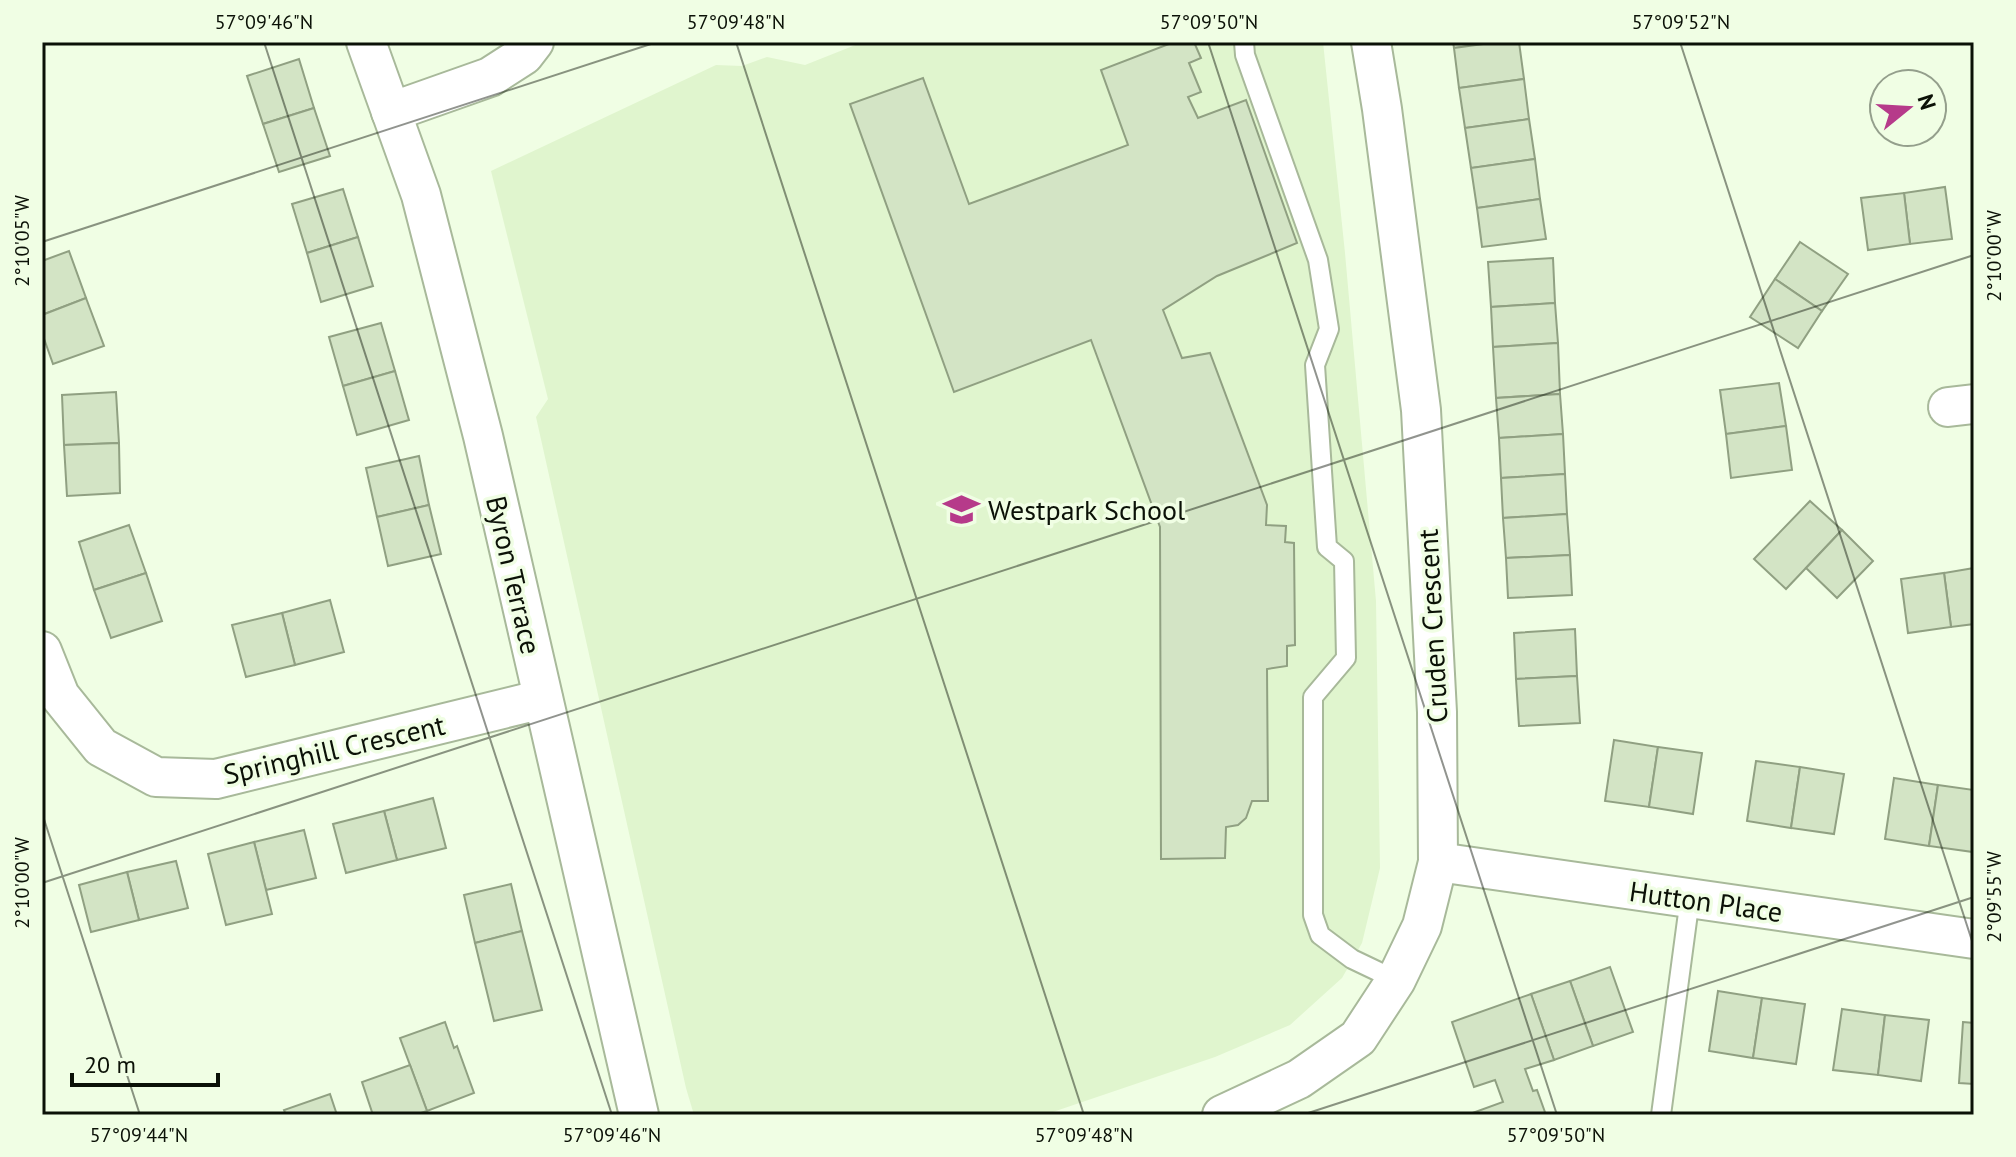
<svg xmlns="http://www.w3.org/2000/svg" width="2016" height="1157" font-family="'PT Sans',sans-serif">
<rect width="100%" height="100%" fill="#f0fee4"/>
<polygon fill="#e0f5ce" points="863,42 1323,42 1345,253 1376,601 1380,868 1362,943 1342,978 1290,1025 1215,1057 1044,1115 694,1115 686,1088 536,417 548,399 491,171 716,65 742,66 767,57 805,65"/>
<g fill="#d3e4c5" stroke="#90a082" stroke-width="2">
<polygon points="1174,42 1194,42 1201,58 1189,63 1201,92 1188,97 1198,118 1246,100 1297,243 1217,276 1163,310 1182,358 1210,353 1267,505 1266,525 1286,526 1285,542 1294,543 1295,645 1287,646 1287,666 1267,669 1268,801 1252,801 1246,818 1238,825 1226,827 1225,858 1161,859 1160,527 1091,340 954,392 850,104 923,78 969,204 1128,145 1101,70"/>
<polygon points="1453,42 1498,42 1454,48"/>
<polygon points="1498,42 1519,42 1524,79 1459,88 1454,48"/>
<polygon points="299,59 314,108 263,124 247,76"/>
<polygon points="1524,79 1529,119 1465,128 1459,88"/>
<polygon points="314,108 330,156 279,172 263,124"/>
<polygon points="1529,119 1535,159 1471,168 1465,128"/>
<polygon points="1535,159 1540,199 1477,208 1471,168"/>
<polygon points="1945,187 1952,239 1910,244 1904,193"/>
<polygon points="343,189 358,237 307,253 292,204"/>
<polygon points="1904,193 1910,244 1868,250 1861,198"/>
<polygon points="1540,199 1546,239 1482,247 1477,208"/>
<polygon points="358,237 373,286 321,302 307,253"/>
<polygon points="1800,242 1848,274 1822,311 1775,279"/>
<polygon points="69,251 86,298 42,315 42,261"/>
<polygon points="1553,258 1555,303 1491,307 1488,262"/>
<polygon points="1775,279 1822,311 1798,348 1750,317"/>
<polygon points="86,298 104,346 53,364 42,333 42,315"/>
<polygon points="1555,303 1558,343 1493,347 1491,307"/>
<polygon points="381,323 395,371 343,386 329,337"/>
<polygon points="1558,343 1560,394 1496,398 1493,347"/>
<polygon points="395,371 409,420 357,435 343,386"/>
<polygon points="1779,383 1786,426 1726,434 1720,390"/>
<polygon points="116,392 119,443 64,445 62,395"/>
<polygon points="1560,394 1563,434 1499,438 1496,398"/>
<polygon points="1786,426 1792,470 1731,478 1726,434"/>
<polygon points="1563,434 1565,474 1501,478 1499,438"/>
<polygon points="119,443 120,493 67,496 64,445"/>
<polygon points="419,456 429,505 377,517 366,468"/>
<polygon points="1565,474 1567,514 1503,518 1501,478"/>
<polygon points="1810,501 1842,530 1786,589 1754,559"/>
<polygon points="429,505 441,554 388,566 377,517"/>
<polygon points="1567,514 1570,555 1506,558 1503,518"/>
<polygon points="129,525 146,573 94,590 79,542"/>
<polygon points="1842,530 1873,561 1837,598 1806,568"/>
<polygon points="1570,555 1572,595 1508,598 1506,558"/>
<polygon points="1974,568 1974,624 1951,627 1944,573"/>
<polygon points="146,573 162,621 111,638 94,590"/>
<polygon points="1944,573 1951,627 1908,633 1901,579"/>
<polygon points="330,600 344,652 295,665 282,613"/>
<polygon points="282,613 295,665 246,677 232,625"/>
<polygon points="1575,629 1577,676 1516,679 1514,633"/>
<polygon points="1577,676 1580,723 1519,726 1516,679"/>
<polygon points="1614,740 1658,747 1649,807 1605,801"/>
<polygon points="1658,747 1702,753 1693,814 1649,807"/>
<polygon points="1756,761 1800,767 1791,828 1747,821"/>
<polygon points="1800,767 1844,774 1834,834 1791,828"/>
<polygon points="1894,778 1938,785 1929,846 1885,839"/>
<polygon points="1938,785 1974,790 1973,852 1929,846"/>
<polygon points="433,798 446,848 397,860 384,811"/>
<polygon points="384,811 397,860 346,873 333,824"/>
<polygon points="304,830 316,878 266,890 254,842"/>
<polygon points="254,842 272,914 226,925 208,854"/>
<polygon points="176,861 188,908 139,920 127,872"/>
<polygon points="127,872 139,920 91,932 79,885"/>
<polygon points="511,884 522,931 475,943 464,895"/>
<polygon points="522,931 542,1010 494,1021 475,943"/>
<polygon points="1610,967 1633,1032 1593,1046 1570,981"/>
<polygon points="1570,981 1593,1046 1554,1060 1531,994"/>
<polygon points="1718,991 1762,998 1753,1058 1709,1051"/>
<polygon points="1531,994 1554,1060 1525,1069 1533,1091 1537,1090 1546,1115 1467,1115 1503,1102 1495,1080 1474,1087 1452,1022"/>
<polygon points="1762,998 1805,1004 1796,1064 1753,1058"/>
<polygon points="1842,1009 1885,1015 1878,1075 1833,1070"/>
<polygon points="1885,1015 1929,1020 1921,1081 1878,1075"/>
<polygon points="445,1022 454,1048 457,1046 474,1093 427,1111 400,1038"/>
<polygon points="1963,1022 1974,1023 1974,1084 1959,1083"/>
<polygon points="410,1065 427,1111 415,1115 373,1115 362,1082"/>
<polygon points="330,1094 337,1115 286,1115 284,1110"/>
</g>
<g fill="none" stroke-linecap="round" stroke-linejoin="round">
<defs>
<g id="service">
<polyline points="1244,42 1245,55 1318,260 1329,329 1315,365 1327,547 1344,561 1346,658 1313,697 1313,915 1320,935 1352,959 1396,980"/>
<polyline points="1661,1115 1690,898"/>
</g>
<g id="minor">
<polyline points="366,42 421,195 483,436 639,1115"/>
<polyline points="391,112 490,77 524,55 534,42"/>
<polyline points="1948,407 1974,404"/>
<polyline points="42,651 60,696 101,747 156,777 216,779 543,699"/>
<polyline points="1438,862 1974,939"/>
<polyline points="1222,1115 1299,1079 1358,1038 1396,980 1422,926 1438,862 1437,712 1421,410 1382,109 1371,42"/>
</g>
</defs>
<use href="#service" stroke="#a8b99a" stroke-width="22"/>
<use href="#minor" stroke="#a8b99a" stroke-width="42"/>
<use href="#service" stroke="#fff" stroke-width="18"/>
<use href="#minor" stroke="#fff" stroke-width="38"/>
</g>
<path fill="none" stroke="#0b1107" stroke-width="2" stroke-opacity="0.45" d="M264,42L612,1115M736,42L1084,1115M1208,42L1557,1115M1680,42L1974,947M42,242L657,42M42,813L140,1115M42,883L1974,255M1302,1115L1974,897"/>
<defs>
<symbol id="school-bare" viewBox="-9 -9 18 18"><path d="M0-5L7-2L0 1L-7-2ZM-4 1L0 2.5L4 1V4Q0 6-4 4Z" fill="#b63a8a" stroke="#f0fee4" stroke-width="2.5" paint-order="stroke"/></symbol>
</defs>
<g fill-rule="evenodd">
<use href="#school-bare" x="936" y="484" width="51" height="51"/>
</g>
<g text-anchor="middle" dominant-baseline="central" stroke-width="7" stroke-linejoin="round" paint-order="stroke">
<g font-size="28" fill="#0b1107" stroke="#f0fee4" text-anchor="start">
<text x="988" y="509">Westpark School</text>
</g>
<g font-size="28" fill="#0b1107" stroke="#f0fee4">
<text transform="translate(514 575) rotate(77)">Byron Terrace</text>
<text transform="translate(1432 626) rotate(-93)">Cruden Crescent</text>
<text transform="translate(334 749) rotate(-13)">Springhill Crescent</text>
<text transform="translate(1706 901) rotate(8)">Hutton Place</text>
</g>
</g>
<rect width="2016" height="1157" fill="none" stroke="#f0fee4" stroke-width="88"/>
<g transform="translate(1908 108) rotate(72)"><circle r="38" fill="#f0fee4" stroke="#949f8c" stroke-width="2"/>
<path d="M0-6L14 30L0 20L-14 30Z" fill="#b63a8a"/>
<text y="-12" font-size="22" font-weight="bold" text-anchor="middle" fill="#0b1107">N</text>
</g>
<path d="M72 1073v12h146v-12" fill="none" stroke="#0b1107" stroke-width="4"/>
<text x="84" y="1073" font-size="24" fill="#0b1107" stroke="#f0fee4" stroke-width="6" paint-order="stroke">20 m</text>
<rect x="44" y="44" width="1928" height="1069" fill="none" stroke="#0b1107" stroke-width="3"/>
<g font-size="20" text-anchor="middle" fill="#0b1107">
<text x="264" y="29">57°09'46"N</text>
<text x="736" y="29">57°09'48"N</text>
<text x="1209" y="29">57°09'50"N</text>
<text x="1681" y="29">57°09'52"N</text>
<text transform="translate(22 241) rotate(-90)" y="7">2°10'05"W</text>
<text transform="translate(1994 256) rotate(-90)" y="7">2°10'00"W</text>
<text transform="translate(22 883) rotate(-90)" y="7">2°10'00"W</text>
<text transform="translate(1994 897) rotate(-90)" y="7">2°09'55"W</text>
<text x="139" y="1142">57°09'44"N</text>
<text x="612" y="1142">57°09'46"N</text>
<text x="1084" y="1142">57°09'48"N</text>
<text x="1556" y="1142">57°09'50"N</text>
</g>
</svg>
